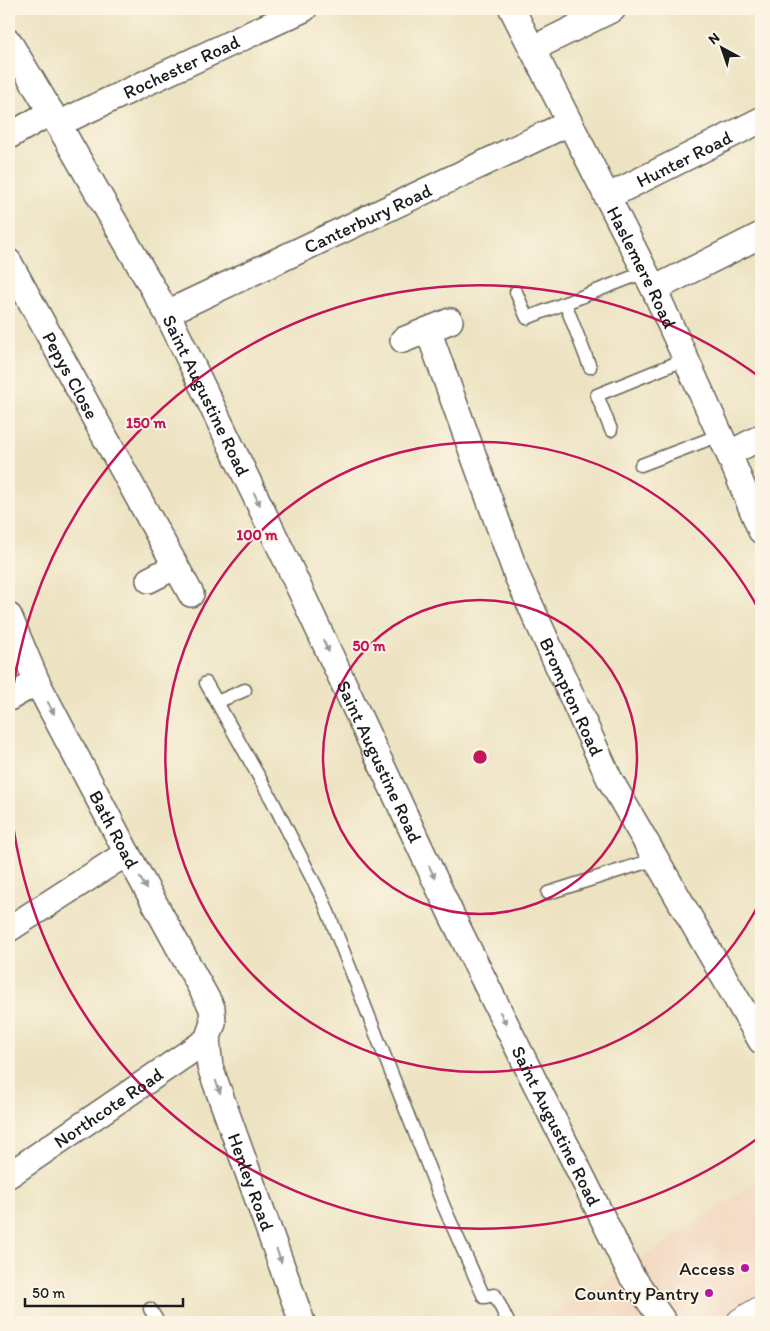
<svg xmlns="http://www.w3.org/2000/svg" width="770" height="1331" font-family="Itim,sans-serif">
<rect width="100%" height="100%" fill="#fcf5e5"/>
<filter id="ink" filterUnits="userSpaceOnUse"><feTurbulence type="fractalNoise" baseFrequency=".02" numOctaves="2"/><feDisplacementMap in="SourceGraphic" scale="10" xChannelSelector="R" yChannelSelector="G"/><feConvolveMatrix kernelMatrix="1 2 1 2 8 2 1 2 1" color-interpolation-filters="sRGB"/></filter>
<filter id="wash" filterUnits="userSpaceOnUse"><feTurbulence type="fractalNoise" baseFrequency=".0096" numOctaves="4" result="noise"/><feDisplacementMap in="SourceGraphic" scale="20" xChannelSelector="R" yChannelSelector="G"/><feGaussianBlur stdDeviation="1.12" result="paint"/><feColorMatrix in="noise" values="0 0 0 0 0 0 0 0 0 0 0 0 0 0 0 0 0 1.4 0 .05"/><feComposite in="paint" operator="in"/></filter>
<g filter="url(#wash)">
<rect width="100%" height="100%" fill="#ede3c2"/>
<g fill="#f2d5be">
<polygon points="761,1178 761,1322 539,1322 614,1277"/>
<polygon points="430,1310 435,1322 393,1322 417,1314"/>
</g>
</g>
<g filter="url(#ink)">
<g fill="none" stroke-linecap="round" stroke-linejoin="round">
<defs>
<g id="service">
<polyline points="516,292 527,318 645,272"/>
<polyline points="565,303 590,367"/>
<polyline points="611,430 597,395 686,359"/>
<polyline points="641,465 720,435"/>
<polyline points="206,683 272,800 324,902 444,1207 484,1297 495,1295 508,1322"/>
<polyline points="217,702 245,690"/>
<polyline points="548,893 656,859"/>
<polyline points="150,1309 158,1322"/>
</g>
<g id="minor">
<path id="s1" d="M512,9L654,289L729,454L761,531"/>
<path id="s2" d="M9,42L58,124L167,313L288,564L451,914L631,1275L664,1322"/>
<polyline points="532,49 613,9"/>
<path id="s3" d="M58,124L304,9"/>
<polyline points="9,136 51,112"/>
<path id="s4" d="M607,197L761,120"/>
<path id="s5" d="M9,262L191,594"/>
<polyline points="654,289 761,235"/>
<path id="s6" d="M167,313L569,123"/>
<path id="s7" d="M428,330L517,576L609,778L761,1041"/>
<polyline points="403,340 450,321"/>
<polyline points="729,454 761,437"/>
<polyline points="149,580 176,566"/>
<path id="s8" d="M9,616L37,682L127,853L212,1008L213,1023L207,1040L210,1067L302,1322"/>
<polyline points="9,698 37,682"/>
<polyline points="9,929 127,853"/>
<path id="s9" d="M9,1175L207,1040"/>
</g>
<polyline id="secondary" points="741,1322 761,1310"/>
</defs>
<use href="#service" stroke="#656256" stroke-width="15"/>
<use href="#minor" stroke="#656256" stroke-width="28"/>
<use href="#secondary" stroke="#656256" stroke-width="30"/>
<use href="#service" stroke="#fff" stroke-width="12"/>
<use href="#minor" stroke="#fff" stroke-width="25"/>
<use href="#secondary" stroke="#fff" stroke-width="28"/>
</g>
<defs><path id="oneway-solid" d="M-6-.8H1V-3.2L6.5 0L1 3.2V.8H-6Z" transform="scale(1.25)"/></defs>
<g fill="#999">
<use href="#oneway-solid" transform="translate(257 499) rotate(64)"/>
<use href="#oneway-solid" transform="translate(326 646) rotate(65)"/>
<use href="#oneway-solid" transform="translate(51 708) rotate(62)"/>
<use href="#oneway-solid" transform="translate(432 872) rotate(65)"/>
<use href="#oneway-solid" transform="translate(143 883) rotate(61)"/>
<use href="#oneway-solid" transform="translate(503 1018) rotate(63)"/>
<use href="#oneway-solid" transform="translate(218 1087) rotate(70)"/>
<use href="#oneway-solid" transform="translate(279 1256) rotate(70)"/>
</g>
</g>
<g fill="none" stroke="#c2185b" stroke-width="2.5">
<circle cx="480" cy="757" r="157"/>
<path d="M761 900A315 315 0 1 1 761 614"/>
<path d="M761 1136A472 472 0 0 1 9 786M9 728A472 472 0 0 1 761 378"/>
</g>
<g fill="#b5179e" stroke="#fcf5e5" stroke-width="2">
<circle cx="745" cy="1268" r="5"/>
<circle cx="709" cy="1293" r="5"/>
</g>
<g text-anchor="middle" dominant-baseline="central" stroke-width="4" stroke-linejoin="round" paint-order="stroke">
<g font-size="19" fill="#1c1c1c" stroke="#fcf5e5">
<text stroke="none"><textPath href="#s3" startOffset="136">Rochester Road</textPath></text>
<text stroke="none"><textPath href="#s4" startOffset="86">Hunter Road</textPath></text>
<text stroke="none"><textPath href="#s6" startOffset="222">Canterbury Road</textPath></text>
<text stroke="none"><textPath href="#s1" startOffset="289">Haslemere Road</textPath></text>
<text stroke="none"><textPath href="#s5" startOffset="129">Pepys Close</textPath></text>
<text stroke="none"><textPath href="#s2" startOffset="405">Saint Augustine Road</textPath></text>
<text stroke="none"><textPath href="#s7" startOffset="394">Brompton Road</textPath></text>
<text stroke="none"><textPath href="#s2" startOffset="810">Saint Augustine Road</textPath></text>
<text stroke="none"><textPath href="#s8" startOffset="238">Bath Road</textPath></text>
<text stroke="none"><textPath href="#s9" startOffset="120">Northcote Road</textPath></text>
<text stroke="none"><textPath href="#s2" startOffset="1215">Saint Augustine Road</textPath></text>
<text stroke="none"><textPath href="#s8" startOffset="624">Henley Road</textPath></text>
</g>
<g font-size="19" fill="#1c1c1c" stroke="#fcf5e5" text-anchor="end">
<text x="735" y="1268">Access</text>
<text x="699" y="1293">Country Pantry</text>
</g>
</g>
<circle cx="480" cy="757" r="8" fill="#c2185b" stroke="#fcf5e5" stroke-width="2.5"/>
<g font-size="15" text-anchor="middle" font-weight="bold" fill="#c2185b" stroke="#fcf5e5" stroke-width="4" stroke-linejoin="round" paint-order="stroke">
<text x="146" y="428">150 m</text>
<text x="257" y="540">100 m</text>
<text x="369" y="651">50 m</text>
</g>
<rect width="770" height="1331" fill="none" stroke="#fcf5e5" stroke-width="30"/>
<g transform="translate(722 48) rotate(320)" stroke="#fcf5e5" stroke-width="4" paint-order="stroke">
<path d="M0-4L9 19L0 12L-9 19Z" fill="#1c1c1c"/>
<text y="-8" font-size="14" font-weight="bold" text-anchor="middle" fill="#1c1c1c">N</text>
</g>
<path d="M25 1298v8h158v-8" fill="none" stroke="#1c1c1c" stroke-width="2.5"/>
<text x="32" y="1298" font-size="15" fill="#1c1c1c" stroke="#fcf5e5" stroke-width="4" paint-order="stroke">50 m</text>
</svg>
